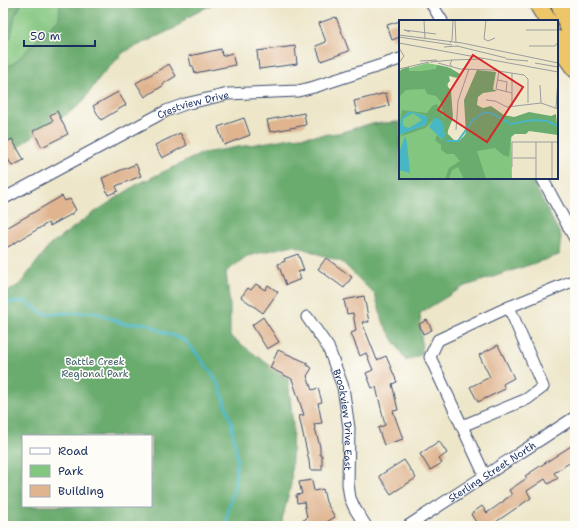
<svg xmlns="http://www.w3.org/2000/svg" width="578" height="529" font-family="'Shantell Sans',sans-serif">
<rect width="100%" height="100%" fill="#fdfcf7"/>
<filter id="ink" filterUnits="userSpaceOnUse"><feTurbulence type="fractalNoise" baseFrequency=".025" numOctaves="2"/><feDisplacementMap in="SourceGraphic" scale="8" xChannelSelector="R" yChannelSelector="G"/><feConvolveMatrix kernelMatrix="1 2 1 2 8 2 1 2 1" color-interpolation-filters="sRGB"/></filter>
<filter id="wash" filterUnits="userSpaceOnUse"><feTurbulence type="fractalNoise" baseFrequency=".012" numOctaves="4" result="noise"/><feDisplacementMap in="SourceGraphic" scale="16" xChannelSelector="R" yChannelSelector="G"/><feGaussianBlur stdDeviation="0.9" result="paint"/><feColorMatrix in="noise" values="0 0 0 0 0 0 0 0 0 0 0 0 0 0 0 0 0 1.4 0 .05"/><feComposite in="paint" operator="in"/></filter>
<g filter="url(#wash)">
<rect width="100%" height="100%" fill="#ede6c9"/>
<polygon fill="#83c67f" stroke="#4f7a6e" points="3,3 170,3 3,111"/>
<g fill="#6aab6e" stroke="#426d66" fill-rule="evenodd">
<polygon points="3,3 22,3 15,15 11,37 3,43"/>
<polygon points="60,3 212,3 211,5 188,17 177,27 124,52 100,77 82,103 52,125 24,142 11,159 3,159 3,70 14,63 59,19"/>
<path d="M400,122V178H531L561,236L559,255L463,287L420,313L422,354L406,361L384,324L375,295L342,262L293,245L247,256L226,272L230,306V336L288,379L293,425L291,484L282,520L284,526H3V295L20,284L50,245L89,216L136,185L203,153L291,138L339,133L369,124ZM23,436H151V506H23Z"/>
</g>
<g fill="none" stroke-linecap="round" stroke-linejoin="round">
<polyline stroke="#48b6c3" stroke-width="3" points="3,303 25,301 44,314 95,312 124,324 146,323 161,331 186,341 201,359 213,375 220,388 231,421 237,457 235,483 228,512 227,526"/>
</g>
<g id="blocks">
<g fill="#dfb48f">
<polygon points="336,17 349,51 321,61 316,46 326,42 319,23"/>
<polygon points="400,21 400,37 392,40 387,25"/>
<polygon points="295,46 297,64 259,69 257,51"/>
<polygon points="221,49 222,56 232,53 235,65 195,73 193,66 191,66 189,56"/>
<polygon points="169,64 176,76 163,84 164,85 145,97 136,83"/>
<polygon points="118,92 126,105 101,120 93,106"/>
<polygon points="386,93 389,106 357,114 354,101"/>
<polygon points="57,111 68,134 42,147 33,131 53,121 50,115"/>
<polygon points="304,113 306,125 270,132 267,120"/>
<polygon points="244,118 250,135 224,145 218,127"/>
<polygon points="180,133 187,145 162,158 155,145"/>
<polygon points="12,139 24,160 12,166 7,157 3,160 3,144"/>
<polygon points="136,164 141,176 116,186 118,191 108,195 102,178"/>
<polygon points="62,196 65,201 70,199 76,210 72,213 72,214 50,226 48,223 8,247 3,238 3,230"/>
<polygon points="298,254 304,270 298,272 301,279 286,285 278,264 285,261 284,259"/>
<polygon points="326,258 352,277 344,288 318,269"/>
<polygon points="256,284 265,290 268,285 278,292 263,313 241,297 248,288 251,290"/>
<polygon points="364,296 369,322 362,322 377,360 386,356 397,382 392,384 398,410 393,411 403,439 384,445 378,428 385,425 376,387 372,388 366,373 373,370 366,353 360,356 351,333 356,331 353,313 347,314 344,300"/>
<polygon points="263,317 279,342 267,349 252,325"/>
<polygon points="427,320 432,330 423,334 419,324"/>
<polygon points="498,345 514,378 503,384 505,389 478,402 470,387 490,377 479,355"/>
<polygon points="278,350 308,363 307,365 312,368 307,376 312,390 318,388 322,402 318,403 322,423 314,424 320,447 320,455 322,455 322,470 310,470 309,461 299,416 304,415 292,379 270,368"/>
<polygon points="439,441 447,453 439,459 442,463 430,470 420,454"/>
<polygon points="571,446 574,452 571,455 574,460 554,473 558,478 548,484 545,479 527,491 531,498 490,526 478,526 471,514 482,506 487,513 504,501 504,500 512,495 509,490 527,478 525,476"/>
<polygon points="404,460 416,478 391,494 379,476"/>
<polygon points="312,480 314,491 323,489 326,502 335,517 320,526 293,526 307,518 304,502 297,503 296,495 302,494 299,482"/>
</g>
</g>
</g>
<g filter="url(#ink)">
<use href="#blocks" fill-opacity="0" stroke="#3a4a6e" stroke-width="1"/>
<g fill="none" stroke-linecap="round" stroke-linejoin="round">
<defs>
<g id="minor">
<polyline points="431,3 442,21"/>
<polyline points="542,178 575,239"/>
<path id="s1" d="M3,199L166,111L185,104L228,94L298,91L314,87L400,59"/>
<path id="s2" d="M307,317L328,347L343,387L349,428L348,484L350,498L355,509L366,526"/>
<polyline points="462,426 527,399 543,387 509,307"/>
<polyline points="485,476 430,357 438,340 509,307 575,280"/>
<path id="s3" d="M408,526L575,417"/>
</g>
<g id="highway">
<polyline points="537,3 548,21"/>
<polyline points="559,3 575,44"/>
<polyline points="557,39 567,58 575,69"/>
</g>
</defs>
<use href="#minor" stroke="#3a4a6e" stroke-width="13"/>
<use href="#highway" stroke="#3a4a6e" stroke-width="19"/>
<use href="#minor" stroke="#fff" stroke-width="11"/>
<use href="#highway" stroke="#ecc669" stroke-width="17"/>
</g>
</g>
<g text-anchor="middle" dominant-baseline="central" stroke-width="3.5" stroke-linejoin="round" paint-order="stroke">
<g font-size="10" fill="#1b2f5e" stroke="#fdfcf7">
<text stroke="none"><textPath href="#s1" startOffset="213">Crestview Drive</textPath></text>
<text stroke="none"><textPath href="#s2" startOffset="112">Brookview Drive East</textPath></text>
<text stroke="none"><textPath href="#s3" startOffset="100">Sterling Street North</textPath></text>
</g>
<g font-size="10" fill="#3a5c68" stroke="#fdfcf7">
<text x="95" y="361">Battle Creek<tspan x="95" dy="12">Regional Park</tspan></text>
</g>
</g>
<g transform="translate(399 20)">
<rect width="159" height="159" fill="#ede6c9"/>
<path d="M28,43L49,47V118L52,120L62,121L65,117L72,99L112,101L113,159H0V51Z" fill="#83c67f"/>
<path d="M38,45L51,48L61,54L58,58L50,56L51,61L47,65L52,70L54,98L48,113L56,121H60L67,114L65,80L78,50L97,52L94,69L98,71L84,73L79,77L78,85L84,88L92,86L105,95L115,97L130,92L152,96L157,94L159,115L130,111L127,114H116L112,117L110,137L104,135L96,128L78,131L87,159H65L59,147L53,150L50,159H46L50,148L61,141L55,134H48L42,130V125L36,120L38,115L43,120L46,115L43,101L35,99L26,108L0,117L8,111L26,106L28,101L27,96L11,91L2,98L0,106L3,90L28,93L33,86L38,84L45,99L42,82L37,76L28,74L26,69L7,70L0,77V52L3,49L10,47V51H23L37,49Z" fill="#6aab6e"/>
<path d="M11,91L29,97L27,105L0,115L2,98ZM14,93L23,100L10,108L4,106V99ZM36,97L43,101L46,115L44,120L30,107ZM6,116L8,123L11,153L0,150V133Z" fill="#48b6c3" fill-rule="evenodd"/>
<path fill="none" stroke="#48b6c3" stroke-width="2" d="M47,121H59L74,100L85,92L94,94L112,104L134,100L148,101L159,106"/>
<path fill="none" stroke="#999d9e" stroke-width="1" d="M25,0L26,19M56,0L57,23M87,0L85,19L89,21L96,18M159,4V35M127,10H159M11,12L5,10L37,14M0,15L63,23L159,43M0,17L53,25M0,23L159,52M51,23L53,20L54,0M58,26L107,38M130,26H156L159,22M45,27L59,26M0,28L5,36L0,43M107,39L129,41M21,41L38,40M31,42L53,40M39,43L61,49L93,50L125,55L129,59V83M136,43L159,47M53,47L51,44L53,40L84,39M0,49L30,42M100,51L97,69L113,73M113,53V87M99,60L108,62L107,72M141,65L142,83M87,80L96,81L108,87L142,83L159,89M157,88L159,59M57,110L59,81L70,49M137,122V159M153,122V159M114,138H137M113,147V122H159"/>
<path fill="#d62828" fill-opacity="0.15" stroke="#d62828" stroke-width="2" d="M74,35L124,67L88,122L39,90Z"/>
<rect width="159" height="159" fill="none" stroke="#1b2f5e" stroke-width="2"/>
</g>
<rect width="578" height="529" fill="none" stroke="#fdfcf7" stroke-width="16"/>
<rect x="22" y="435" width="130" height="72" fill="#fdfcf7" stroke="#a3aaba"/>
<rect x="30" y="448" width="20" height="6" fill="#ffffff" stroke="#a3aaba"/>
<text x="58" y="455" font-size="12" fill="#1b2f5e">Road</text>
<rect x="30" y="465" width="20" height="12" fill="#83c67f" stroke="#a3aaba"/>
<text x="58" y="475" font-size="12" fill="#1b2f5e">Park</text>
<rect x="30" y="485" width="20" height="12" fill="#dfb48f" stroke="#a3aaba"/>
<text x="58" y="495" font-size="12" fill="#1b2f5e">Building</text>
<path d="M24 40v6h71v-6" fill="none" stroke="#1b2f5e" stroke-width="2"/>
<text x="30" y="40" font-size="12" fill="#1b2f5e" stroke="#fdfcf7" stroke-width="3" paint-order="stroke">50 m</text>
</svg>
